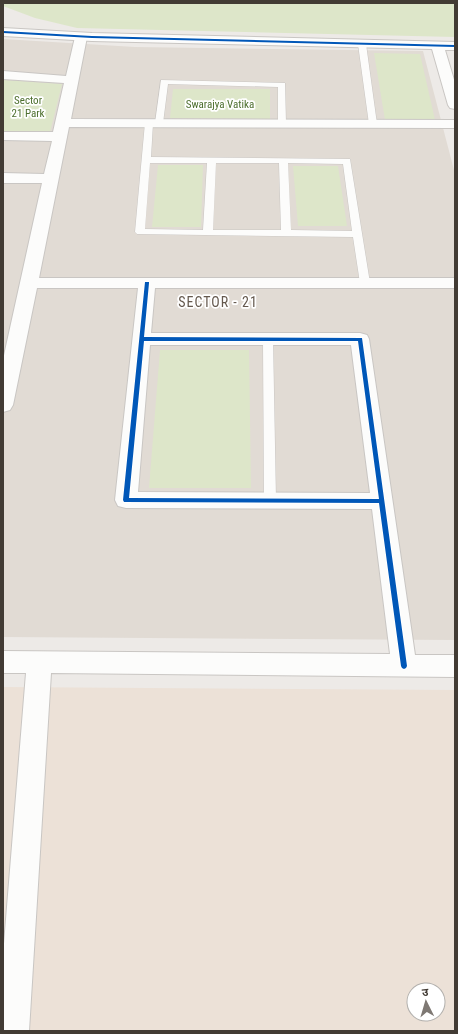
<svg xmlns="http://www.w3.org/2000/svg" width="458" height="1034" viewBox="0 0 458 1034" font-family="'Roboto Condensed','Noto Sans Devanagari',sans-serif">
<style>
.residential{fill:#e1dbd4}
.commercial{fill:#ece1d7;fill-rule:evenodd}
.green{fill:#dde6c9}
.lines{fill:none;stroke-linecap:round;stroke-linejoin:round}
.service-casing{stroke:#c9c6c3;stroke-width:1}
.minor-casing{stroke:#c9c6c3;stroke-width:2}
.tertiary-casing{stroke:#c9c6c3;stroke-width:2}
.service{fill:#fcfcfb;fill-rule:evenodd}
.minor{fill:#fcfcfb;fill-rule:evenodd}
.tertiary{fill:#fcfcfb;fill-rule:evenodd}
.cycleway-casing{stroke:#fff;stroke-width:2}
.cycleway{fill:#0057b8;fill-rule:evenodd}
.labels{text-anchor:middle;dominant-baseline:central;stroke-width:3.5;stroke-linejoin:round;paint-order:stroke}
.far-park-label{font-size:11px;fill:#4c6e2d;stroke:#fff}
.neighbourhood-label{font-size:14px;letter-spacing:1px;fill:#64584d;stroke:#fff}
</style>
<rect width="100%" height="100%" fill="#edeae7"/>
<path class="residential" d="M3,39L135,47L423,51L455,174V640L3,637Z"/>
<path class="commercial" d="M3,687L455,690V1031H3ZM414,990H438V1014H414Z"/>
<path class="green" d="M3,3H455V37L77,28L35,18L3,6Z
M374,53L420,54L435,120H385Z
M3,80L62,84L50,132L3,131Z
M173,89H270V119L170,118Z
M158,165H203L201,227H152Z
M293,166H338L347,226H298Z
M160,350H249L251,488H149Z"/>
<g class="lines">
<defs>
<path id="service" d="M359,42H365L366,44L377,124L373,127L369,124L358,44Z
M161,80L285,83L286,124L282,127L278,124V87L168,84L163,123L162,125H156L155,123Z
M149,120L153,123L151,157L350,159L370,283L369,285H361L360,283L353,237L137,234L135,232L145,123ZM150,163H207L203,230L145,229ZM216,163H279L281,230H213ZM288,163L343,164L352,231L291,230Z
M268,335L272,336L273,339L276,501L275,504L270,506L265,504L264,501L263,339L264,336Z"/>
<path id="minor" d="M81,33L85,34L87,37L71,119L455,120V128L69,127L39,278H455V288H155L151,333H360L367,335L369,339L415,655H455V677L51,673L29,1031H3V956L26,673H3V651L390,654L372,509L126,508L118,506L115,500L138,288H37L13,405L10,410L3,412V360L42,183H3V173L44,174L52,141L3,140V132H53L64,83L3,79V71L66,76L75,37L77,34ZM150,345H351L370,493L138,492Z"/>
<path id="tertiary" d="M3,28L92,33L455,42V50H445L455,83V109L450,108L448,105L432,49L92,41L3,36Z"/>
</defs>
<use href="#service" class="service-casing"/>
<use href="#minor" class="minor-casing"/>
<use href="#tertiary" class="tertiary-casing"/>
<use href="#service" class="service"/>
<use href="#minor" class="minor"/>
<use href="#tertiary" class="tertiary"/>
<defs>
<path id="cycleway" d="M3,31L92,36L455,45V47L92,38L3,33Z
M145,282H149V283L144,337L362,338L407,666L406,668L404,669L402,668L401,666L379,503L124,502L123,500ZM144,341H358L379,499L129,498Z"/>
</defs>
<use href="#cycleway" class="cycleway-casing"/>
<use href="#cycleway" class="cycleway"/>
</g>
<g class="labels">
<g class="far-park-label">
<text x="28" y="100">Sector<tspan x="28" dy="13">21 Park</tspan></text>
<text x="220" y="104">Swarajya Vatika</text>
</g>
<g class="neighbourhood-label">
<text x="218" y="302">SECTOR - 21</text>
</g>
</g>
<rect width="458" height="1034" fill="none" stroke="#423b34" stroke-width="8"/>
<g transform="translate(426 1002) rotate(355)"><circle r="19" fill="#ffffff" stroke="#b3b1ae"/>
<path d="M0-3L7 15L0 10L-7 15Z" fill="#7e7873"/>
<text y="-6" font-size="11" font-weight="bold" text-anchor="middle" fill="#423b34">उ</text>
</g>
</svg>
